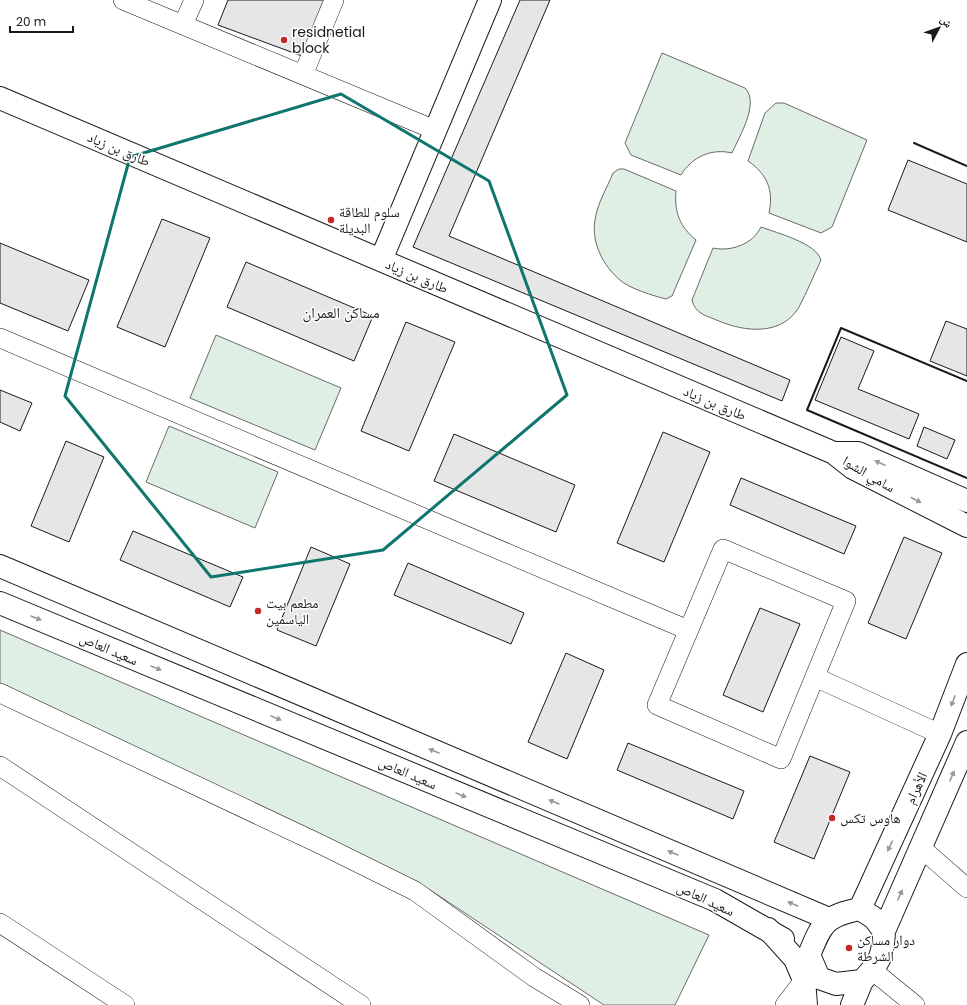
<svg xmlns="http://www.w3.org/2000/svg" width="967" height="1005" viewBox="0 0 967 1005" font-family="Poppins,'Noto Naskh Arabic',sans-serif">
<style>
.green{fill:#e0efe3;stroke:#6a6a6a}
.building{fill:#e6e6e6;stroke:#1a1a1a}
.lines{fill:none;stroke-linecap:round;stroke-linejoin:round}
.street-casing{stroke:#1a1a1a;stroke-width:20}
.secondary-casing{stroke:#1a1a1a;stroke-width:24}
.primary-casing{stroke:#1a1a1a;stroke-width:24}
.street{stroke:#fff;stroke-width:19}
.secondary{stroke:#fff;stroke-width:22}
.primary{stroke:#fff;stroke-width:22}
.wall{stroke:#1a1a1a;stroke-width:2}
.oneway{fill:#989898}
.marked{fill:none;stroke:#0f766e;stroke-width:3;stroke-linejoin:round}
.poi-dot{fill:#c62828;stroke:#fff;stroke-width:1.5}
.labels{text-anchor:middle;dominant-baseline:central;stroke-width:3;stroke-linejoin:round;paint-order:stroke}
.poi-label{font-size:14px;fill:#1a1a1a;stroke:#fff;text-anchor:start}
.street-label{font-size:14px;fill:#1a1a1a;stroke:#fff}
.neighbourhood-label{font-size:15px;fill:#1a1a1a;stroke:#fff}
</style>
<rect width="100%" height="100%" fill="#fff"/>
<path class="green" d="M662,53L745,88C760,103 739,137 732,153C711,148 692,157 681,175L631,155L625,143Z
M776,103H784L867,140L832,227L821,233L769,213C774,190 767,174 748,161L765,113Z
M619,169H624L676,191C674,212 680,227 696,240L672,296L666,299C654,296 628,288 620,280C603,266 591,242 595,220C597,204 607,188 613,173Z
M761,227C777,233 816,243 821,260C814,275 807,292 799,307C782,336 745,332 719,321C707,316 695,314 692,300L713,248C731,252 753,244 761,227Z
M216,335L341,388L315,450L190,398Z
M169,426L278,472L255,528L146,482Z
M0,630L709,935L675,1005H604L418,882L0,687Z"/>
<path class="building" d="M228,0H324L302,56L218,25Z
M520,0H550L449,236L790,380L782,401L413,247Z
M908,160L967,184V242L888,210Z
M162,219L210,238L165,347L117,327Z
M0,243L89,280L68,331L0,303Z
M246,262L373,316L354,361L227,307Z
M946,321L967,329V376L930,361Z
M406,322L455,342L409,451L361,431Z
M841,337L874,351L858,389L919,414L909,439L815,400Z
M0,390L32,403L20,431L0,422Z
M924,427L955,440L947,459L917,446Z
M663,432L710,452L664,562L617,543Z
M454,434L575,485L556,532L434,481Z
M66,441L104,457L69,542L31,526Z
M741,478L856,526L844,554L730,505Z
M133,531L243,577L230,607L120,560Z
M904,537L942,553L906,639L868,623Z
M311,547L350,564L316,646L277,630Z
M408,563L524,613L511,644L394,595Z
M760,608L800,624L763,712L723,695Z
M566,653L604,670L567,759L528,742Z
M628,743L744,791L733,819L617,770Z
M810,756L850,772L814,859L774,842Z"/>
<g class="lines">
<defs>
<path id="street" d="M123,0L435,130
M183,25L194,0
M303,75L334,0
M0,338L688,630
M723,549L846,601L781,759L657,705Z
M815,677L940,734
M0,693L322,845L415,891L534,977L580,1005
M0,766L361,1005
M921,848L967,888
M0,923L125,1005
M872,970L915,1005
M785,1005L804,980"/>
<path id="secondary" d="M0,98L834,453L853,468L967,526
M381,260L490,0
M834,453H858L967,501
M0,566L829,919
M0,603L715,900L783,939"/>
<path id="primary" d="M860,909L940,734L967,664
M768,929L795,959L804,980L806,1005
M884,931L874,918L860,909C825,916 822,923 809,955L819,978L836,984L862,981C880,962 883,957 884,931L967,742
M852,1005L862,981"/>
</defs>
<use href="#street" class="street-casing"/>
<use href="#secondary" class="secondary-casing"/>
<use href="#primary" class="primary-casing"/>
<use href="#street" class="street"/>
<use href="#secondary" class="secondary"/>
<use href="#primary" class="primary"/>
<path class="wall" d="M914,143L967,166
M967,381L841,328L807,410L967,478"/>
</g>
<defs><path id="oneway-solid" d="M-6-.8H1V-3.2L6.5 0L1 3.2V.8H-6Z"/></defs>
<g class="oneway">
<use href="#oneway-solid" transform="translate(880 463) rotate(-156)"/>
<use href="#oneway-solid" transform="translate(916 500) rotate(27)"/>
<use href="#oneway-solid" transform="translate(36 618) rotate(23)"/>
<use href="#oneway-solid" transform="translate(156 668) rotate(23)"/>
<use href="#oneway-solid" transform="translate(953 701) rotate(111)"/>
<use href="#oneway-solid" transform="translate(276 718) rotate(23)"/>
<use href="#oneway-solid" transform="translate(434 751) rotate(-157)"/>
<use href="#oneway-solid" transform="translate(952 776) rotate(-67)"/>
<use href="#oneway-solid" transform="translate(461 795) rotate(23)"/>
<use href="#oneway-solid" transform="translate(554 802) rotate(-157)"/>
<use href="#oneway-solid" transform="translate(890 846) rotate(115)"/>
<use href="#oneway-solid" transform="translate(673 853) rotate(-157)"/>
<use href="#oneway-solid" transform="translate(900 895) rotate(-66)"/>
<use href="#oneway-solid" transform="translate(793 904) rotate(-157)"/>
</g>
<path class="marked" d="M341,94L489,181L567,395L383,550L211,577L65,396L130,157Z"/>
<g class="poi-dot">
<circle cx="284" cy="40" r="4"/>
<circle cx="331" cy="220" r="4"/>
<circle cx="258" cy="611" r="4"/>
<circle cx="832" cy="818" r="4"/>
<circle cx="849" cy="948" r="4"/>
</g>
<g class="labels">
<g class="poi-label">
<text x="292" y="32">residnetial<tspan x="292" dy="16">block</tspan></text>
<text x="339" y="212">سلوم للطاقة<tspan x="339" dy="16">البديلة</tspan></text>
<text x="266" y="603">مطعم بيت<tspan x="266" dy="16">الياسمين</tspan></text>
<text x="840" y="818">هاوس تكس</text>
<text x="857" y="940">دوار مساكن<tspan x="857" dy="16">الشرطة</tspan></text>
</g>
<g class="street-label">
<text transform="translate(119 149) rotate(23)">طارق بن زياد</text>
<text transform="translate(417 276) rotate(23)">طارق بن زياد</text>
<text transform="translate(715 403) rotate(23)">طارق بن زياد</text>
<text transform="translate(869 474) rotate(30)">سامي الشوا</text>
<text transform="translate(109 649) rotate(23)">سعيد العاص</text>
<text transform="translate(408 773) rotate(23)">سعيد العاص</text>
<text transform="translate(916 788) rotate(-65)">الأهرام</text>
<text transform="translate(706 899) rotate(25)">سعيد العاص</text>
</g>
<g class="neighbourhood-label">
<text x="341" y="312">مساكن العمران</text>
</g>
</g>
<g transform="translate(939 28) rotate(49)" stroke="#ffffff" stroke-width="3" paint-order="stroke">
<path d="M0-3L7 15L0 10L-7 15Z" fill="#1a1a1a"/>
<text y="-6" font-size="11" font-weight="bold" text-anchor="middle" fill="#1a1a1a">ش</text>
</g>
<path d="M10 26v6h63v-6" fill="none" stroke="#1a1a1a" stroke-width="2"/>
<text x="16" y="26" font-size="12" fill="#1a1a1a" stroke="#ffffff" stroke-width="3" paint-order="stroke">20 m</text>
</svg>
